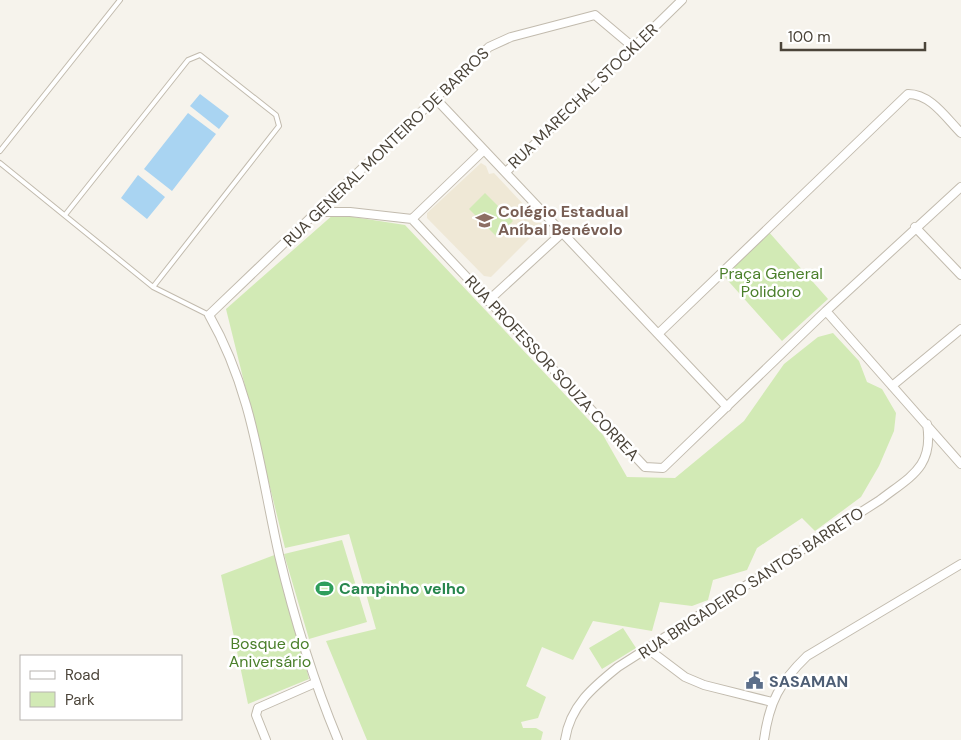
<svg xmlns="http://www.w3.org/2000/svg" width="961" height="740" viewBox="0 0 961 740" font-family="'DM Sans',sans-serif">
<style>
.education{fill:#efe8d6}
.green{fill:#d2eab5}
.water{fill:#a9d4f2}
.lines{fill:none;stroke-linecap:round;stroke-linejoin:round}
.service-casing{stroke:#c2bbae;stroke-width:6}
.minor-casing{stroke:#c2bbae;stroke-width:10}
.service{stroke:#fff;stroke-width:4}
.minor{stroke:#fff;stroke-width:8}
.labels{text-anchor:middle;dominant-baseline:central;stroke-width:5;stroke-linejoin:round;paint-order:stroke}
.street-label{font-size:16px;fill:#4b4439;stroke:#fff}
.education-label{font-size:16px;font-weight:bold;fill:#785e54;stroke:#fff;text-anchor:start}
.park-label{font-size:16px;fill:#4a7f2a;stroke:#fff}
.leisure-label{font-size:16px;font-weight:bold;fill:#27864d;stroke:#fff;text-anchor:start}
.service-label{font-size:16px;font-weight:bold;fill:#4e5e75;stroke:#fff;text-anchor:start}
</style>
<rect width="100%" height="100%" fill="#f6f3ec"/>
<path class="education" d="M481,163L486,166L489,174L494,173L541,223L542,226L491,277L484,276L427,218V213Z"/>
<path class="green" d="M485,193L513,221L497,237L469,209Z
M334,214L405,225L603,435L627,477L675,478L744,421L784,364L818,337L833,333L859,361L867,382L882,389L896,413L894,431L879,466L861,497L815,531L802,518L757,548L747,570L713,580L708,600L692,606L660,602L652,631L593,621L573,660L542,647L526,686L546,697L538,718L521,722L523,728H536L543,732L541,740H367L326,641L376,629L349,534L285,548L226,309Z
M768,231L828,299L782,341L722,274Z
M342,540L367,622L309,639L284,554Z
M277,554L309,679L248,704L221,575Z
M623,628L636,648L602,669L589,648Z"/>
<path class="water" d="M200,94L229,116L219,129L190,106Z
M188,113L216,134L172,191L144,169Z
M138,175L165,197L147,219L121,198Z"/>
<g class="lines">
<defs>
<path id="service" d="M0,151L120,0
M0,163L153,287L209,315
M65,215L188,60L200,55L276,115L279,126L153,287"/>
<path id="minor" d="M435,98L727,407
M506,172L682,0
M317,212H350L412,219L484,150
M412,219L645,467L663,468L826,311L961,187
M915,227L961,275
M488,301L562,233
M826,311L961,464
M658,334L908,94C931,94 946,118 961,133
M892,386L961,329
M648,649L685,677L704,685L772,702
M266,740L256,715L258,708L315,683
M338,740C313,680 294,618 279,555C260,471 253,392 209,315L489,47L511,37L595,15L633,47
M565,740C570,706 593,687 618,667L880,500C911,476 934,467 927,424
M764,740C769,702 780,682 807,656L961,564"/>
</defs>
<use href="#service" class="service-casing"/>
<use href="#minor" class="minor-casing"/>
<use href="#service" class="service"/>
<use href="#minor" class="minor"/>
</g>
<defs>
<symbol id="school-bare" viewBox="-9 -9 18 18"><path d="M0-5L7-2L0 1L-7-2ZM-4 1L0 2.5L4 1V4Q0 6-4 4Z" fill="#8d6e63" stroke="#fff" stroke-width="2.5" paint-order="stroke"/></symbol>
<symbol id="stadium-bare" viewBox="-9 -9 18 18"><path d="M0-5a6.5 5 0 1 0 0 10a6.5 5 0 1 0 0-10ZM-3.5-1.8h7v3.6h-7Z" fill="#2e9e5b" stroke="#fff" stroke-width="2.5" paint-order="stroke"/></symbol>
<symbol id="civic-bare" viewBox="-9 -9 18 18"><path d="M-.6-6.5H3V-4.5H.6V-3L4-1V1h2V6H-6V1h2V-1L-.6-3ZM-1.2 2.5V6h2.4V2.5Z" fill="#5c6f8a" stroke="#fff" stroke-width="2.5" paint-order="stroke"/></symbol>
</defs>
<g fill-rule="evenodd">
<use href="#school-bare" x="472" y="208" width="25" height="25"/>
<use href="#stadium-bare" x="312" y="576" width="25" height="25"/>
<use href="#civic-bare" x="742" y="668" width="25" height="25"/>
</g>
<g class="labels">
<g class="street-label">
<text transform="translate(583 96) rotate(-44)">RUA MARECHAL STOCKLER</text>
<text transform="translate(386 147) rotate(-44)">RUA GENERAL MONTEIRO DE BARROS</text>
<text transform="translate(552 368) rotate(47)">RUA PROFESSOR SOUZA CORREA</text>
<text transform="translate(751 583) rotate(-33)">RUA BRIGADEIRO SANTOS BARRETO</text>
</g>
<g class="education-label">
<text x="498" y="211">Colégio Estadual<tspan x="498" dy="18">Aníbal Benévolo</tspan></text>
</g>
<g class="park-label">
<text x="771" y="273">Praça General<tspan x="771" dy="18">Polidoro</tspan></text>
<text x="270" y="643">Bosque do<tspan x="270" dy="18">Aniversário</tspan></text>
</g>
<g class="leisure-label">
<text x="339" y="588">Campinho velho</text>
</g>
<g class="service-label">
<text x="769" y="681">SASAMAN</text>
</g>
</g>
<rect x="20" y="655" width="162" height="65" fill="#ffffff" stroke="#b7b4b0"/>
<rect x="30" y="671" width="25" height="8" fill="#ffffff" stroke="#b7b4b0"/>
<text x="65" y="680" font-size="15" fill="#4b4439">Road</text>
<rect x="30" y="692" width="25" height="15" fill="#d2eab5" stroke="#b7b4b0"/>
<text x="65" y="705" font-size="15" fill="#4b4439">Park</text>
<path d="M781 42v8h144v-8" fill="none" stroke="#4b4439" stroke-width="2.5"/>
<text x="788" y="42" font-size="15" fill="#4b4439" stroke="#ffffff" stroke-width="4" paint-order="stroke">100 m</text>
</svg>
